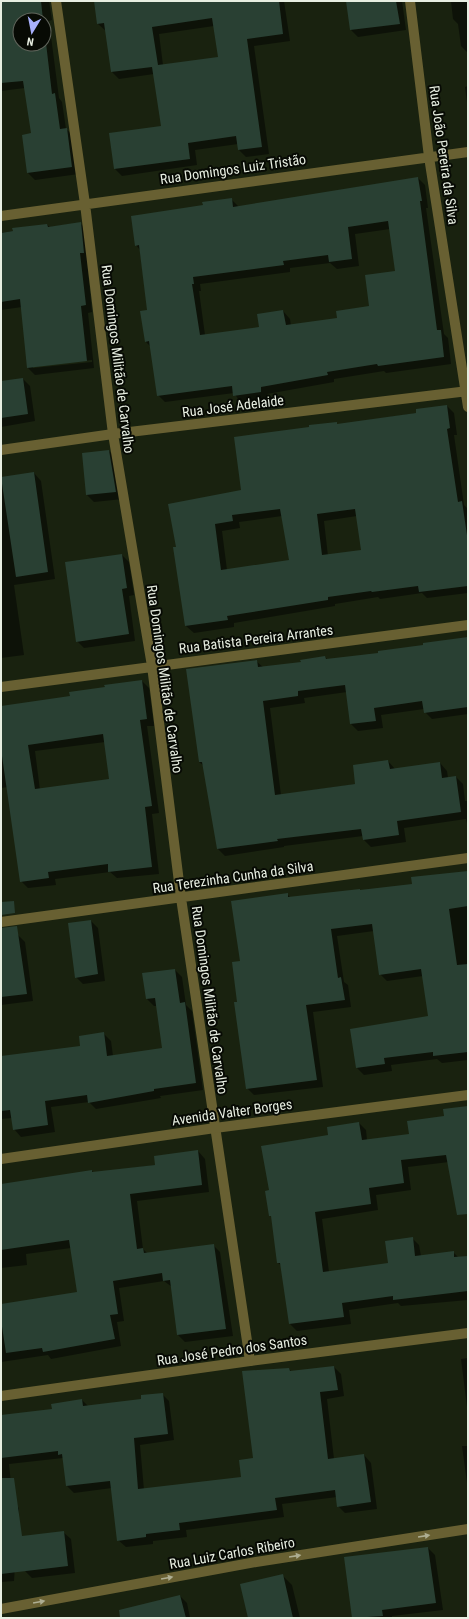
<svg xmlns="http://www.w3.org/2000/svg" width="469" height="1619" viewBox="0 0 469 1619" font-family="'Roboto Condensed',sans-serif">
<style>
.shadow{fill:#0007;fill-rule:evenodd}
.building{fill:#294033;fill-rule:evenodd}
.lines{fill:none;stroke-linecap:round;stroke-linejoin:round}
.minor{stroke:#686032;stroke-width:10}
.tertiary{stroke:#686032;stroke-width:10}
.oneway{fill:#aeae92}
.labels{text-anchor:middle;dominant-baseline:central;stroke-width:4;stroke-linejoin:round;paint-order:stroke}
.street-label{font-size:14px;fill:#e7eee1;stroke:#070a04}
</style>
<rect width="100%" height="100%" fill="#19220f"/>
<path class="shadow" d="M1,1H49L52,20L49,21L59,98L62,102L66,129L74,136L79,174L35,180L28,173L32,134L25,88L1,91ZM20,20H44V44H20Z
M95,1H284L290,41L254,46L269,154L246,157L239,150L238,144L195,150L197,165L122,176L115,169L162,127L154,74L119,79L112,72L106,31L98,24ZM214,26L219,58L163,65L159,34Z
M347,1H402L406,30L358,37L351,30Z
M451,1H468V53L461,46L458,24L453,19Z
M468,86V110L465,87Z
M418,178L425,185L428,208H426L444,334L448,338L451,364L386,373L384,371L334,379V382L267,394L268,399L241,403L234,393L165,402L158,395L151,347L146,342L148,311L140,250L136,245L204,206L231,199L239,207ZM390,229L396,272L370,307L338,319L291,326L290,319L283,311L260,328L205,335L199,291H201L200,284L290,272V268L330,263L337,269L359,266L355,234Z
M80,223L88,231L91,260H87L92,312L88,313L94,368L35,375L28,368L22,307L1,310V233L47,225L50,227ZM92,360V362L33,368V366Z
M23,379L30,386L35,421L1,427V382Z
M447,406L454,413L457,435H454L464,505L468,509V593L427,598L422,593L380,599L378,597L335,604V606L234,623V627L194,633L186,626L178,547L311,428L336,423L338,425L417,413ZM282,516L290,561L227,570L222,531L240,528L239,522ZM357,516L362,551L328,556L324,521Z
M109,451L116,458L123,499L94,502L87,495Z
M34,473L41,481L55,579L14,585L24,655L1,658V478Z
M122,555L129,562L134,595L129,596L135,641L84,648L77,641Z
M468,638V714L432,719L425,712L424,709L381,715L383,728L358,731L351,724L347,692L304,698L305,703L270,708L281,795L356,784L388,761L395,769L440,763L447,771L448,778L456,777L463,784L465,801H468V828L466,819L404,828L406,842L371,847L364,840L363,836L284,846V847L225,856L218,849L204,766L199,762L256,661L264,668L302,663L325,657L328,660L379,654Z
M142,681L149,688L154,726H147L159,813L152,814L159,874L117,878L110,872L55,879L56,885L28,888L21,881L8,787L1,788V707L71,697ZM105,742L110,780L40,790L35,751Z
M468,872V1060L442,1063L437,1059L391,1065L392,1071L364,1075L357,1068L429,1017L423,976L387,981L380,974L374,931L337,936L344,982L348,985L351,1007L313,1012L323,1087L254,1095L247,1088L238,1002L241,962L287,894L291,898L360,890L361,891L413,885Z
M91,921L98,928L105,981L83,984L76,977Z
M18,935L25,942L33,1001L1,1005V937Z
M175,970L182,977L186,1005L192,1011L203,1090L160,1096L161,1098L96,1109L89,1102L51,1107L55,1132L21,1137L14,1129L12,1118L1,1119V1069L81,1047L103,1033L111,1041L113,1056L163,1049L157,1006H154L147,999Z
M468,1107V1208L449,1162L408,1167L411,1190L376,1195L378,1210L322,1219L329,1272L389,1264L412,1238L419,1245L421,1256L453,1252L459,1258L468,1257V1300L401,1306L398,1303L349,1310L351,1324L297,1331L290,1324L282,1266L278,1263L272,1218L270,1215V1191L329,1136L359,1123L366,1130L367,1140L410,1135Z
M198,1151L205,1159L209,1192L137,1201L143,1249L148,1254L213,1245L220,1252L233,1336L185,1342L178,1335L172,1287L164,1281L119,1288L124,1321L117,1322L121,1346L51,1359L48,1355L1,1362V1305L78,1293L71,1248L26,1254L27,1265L1,1268V1185L92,1171L94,1173L156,1165Z
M468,1358V1415L461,1359Z
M334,1367L341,1374L344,1396L327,1399L334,1459L364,1455L371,1463L377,1509L345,1513L338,1506L337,1497L282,1504L284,1517L186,1530L187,1537L153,1541V1544L126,1547L118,1540L112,1488L74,1493L67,1486L63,1458L9,1464L13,1503L19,1508L14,1581L1,1582V1416L53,1410L82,1400L88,1406L142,1400L162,1394L169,1401L174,1440L140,1445L144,1490L242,1478L254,1459L289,1369L292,1372Z
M462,1446H468V1490Z
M63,1532L71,1539L75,1573L32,1578L25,1571Z
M428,1548L435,1555L443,1610L392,1616V1618H353L345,1558Z
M282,1575L292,1585L300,1618H249Z
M180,1596L187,1603L190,1618H146Z"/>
<path class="building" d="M1,1H41L43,20H20V44H44V26L52,94L55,93L60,129L67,128L72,167L27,173L22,135L31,133L23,81L1,83Z
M94,1H279L283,34L247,39L262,147L238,150L236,136L188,143L190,159L114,169L109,133L161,126L152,67L111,72L104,23L97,24ZM212,18L218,57L158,65L152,27Z
M346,1H396L400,24L350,30Z
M418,177L422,201H420L437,330H441L444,357L378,366L377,364L327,372L328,375L261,387V392L233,396L232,386L157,396L149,341L145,342L140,311L147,310L139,245L135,246L131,216L203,205L202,202L232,198L233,207ZM388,221L395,271L365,275L369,306L336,311L337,318L286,325L283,310L257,314L259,327L200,335L192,284H194L193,277L284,265L283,261L328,255L329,262L352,259L348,227Z
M81,222L84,253H80L86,305L81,306L87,361L27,368L20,299L1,302V233L13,231L12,228L47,224L48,227Z
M23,378L28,414L1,418V381Z
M447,405L450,428L447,429L458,502L462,501L468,542V586L419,592L418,586L372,592L371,591L328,597V600L227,616L228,620L185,626L173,547H176L168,504L241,490L234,437L309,427V425L337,422V424L416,413V409ZM280,509L289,560L221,570L215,524L233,521L232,515ZM355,509L361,550L322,555L317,514Z
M109,450L116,492L86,495L82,453Z
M34,472L48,572L16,577L1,477Z
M122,554L127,588L122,589L129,634L76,642L65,562Z
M468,637V707L424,713L422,701L374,708L376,721L350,724L345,685L298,691V696L263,701L275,795L355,784L353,765L388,760L390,769L440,762L442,778L456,776L461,812L397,821L399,835L363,840L361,829L277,839L278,841L217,849L202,762H199L186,669L257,660L258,667L301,662L300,660L325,656L326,659L378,653V651L423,645V643Z
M142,680L147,719L140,720L152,806L145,807L152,867L108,872V864L48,872L49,878L20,882L1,749V706L70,696L69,692L105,687L104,685ZM103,734L109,779L35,789L28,745Z
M468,871V906L449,909L457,965L468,964V1052L433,1056V1052L384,1058L385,1064L356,1068L350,1029L428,1016L421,969L379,975L372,924L331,929L338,978L341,977L345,1000L306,1005L317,1080L246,1089L234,1002H237L232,962L240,961L231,901L288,893V897L360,889V890L412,884L411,877Z
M14,901L15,913L1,915V902Z
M91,920L98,974L75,978L68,923Z
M17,926L27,994L1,997V928Z
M175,969L180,1003L185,1002L196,1083L154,1089V1091L88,1103L87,1095L45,1101L48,1125L13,1130L10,1110L1,1111V1056L80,1046L79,1036L104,1032L107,1056L162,1048L155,998L146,999L142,973Z
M468,1106V1214L457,1215L446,1155L401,1160L404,1183L369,1188L371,1204L315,1212L323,1272L388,1263L385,1241L413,1237L415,1256L454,1251V1257L468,1256V1291L393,1300V1296L342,1303L344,1317L289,1324L280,1263H277L271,1216H269L265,1191L269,1190L261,1146L328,1135L327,1127L359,1122L362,1140L409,1134L407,1121L444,1116L443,1109Z
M198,1150L202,1185L130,1194L137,1249L143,1248L144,1253L214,1244L226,1329L177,1335L170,1280L163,1281L162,1273L113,1281L118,1314L110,1315L115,1339L43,1352L42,1348L6,1353L1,1320V1304L77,1292L69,1240L1,1250V1184L92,1170V1172L155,1165L154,1156Z
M334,1366L338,1390L320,1392L328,1459L364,1454L371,1502L337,1507L335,1490L275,1498L277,1510L179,1523L180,1530L146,1534V1537L117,1541L110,1481L66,1486L62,1454L58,1455V1451L1,1458V1415L52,1409L51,1404L82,1399L83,1406L141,1399V1395L163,1393L168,1434L134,1438L138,1489L241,1477L239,1460L253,1458L242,1371L289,1368L290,1371Z
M1,1478H14L22,1536L64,1531L68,1566L1,1574Z
M428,1547L436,1603L382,1610L383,1616L352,1618L344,1557Z
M283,1574L293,1618H248L240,1584Z
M180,1595L186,1618H120L119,1610Z"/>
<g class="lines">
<path class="minor" d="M56,1L85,204L113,434L152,666L181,898L250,1361
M410,1L429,157L468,407
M1,216L468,152
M1,450L113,434L468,391
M1,687L468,625
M1,922L468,858
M1,1609L256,1562L468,1529"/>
<path class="tertiary" d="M1,1159L215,1128L468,1095
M1,1396L250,1361L468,1333"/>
</g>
<defs><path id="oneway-solid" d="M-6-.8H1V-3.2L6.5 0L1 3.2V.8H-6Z"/></defs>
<g class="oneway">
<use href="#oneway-solid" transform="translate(424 1536) rotate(-9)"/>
<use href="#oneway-solid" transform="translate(295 1556) rotate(-9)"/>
<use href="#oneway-solid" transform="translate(167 1578) rotate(-10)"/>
<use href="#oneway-solid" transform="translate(39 1602) rotate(-10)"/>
</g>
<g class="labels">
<g class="street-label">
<text transform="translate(444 155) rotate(82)">Rua João Pereira da Silva</text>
<text transform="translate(233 169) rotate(-8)">Rua Domingos Luiz Tristão</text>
<text transform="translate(118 359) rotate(83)">Rua Domingos Militão de Carvalho</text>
<text transform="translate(233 406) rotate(-7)">Rua José Adelaide</text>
<text transform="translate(256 639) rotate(-7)">Rua Batista Pereira Arrantes</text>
<text transform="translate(165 679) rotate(82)">Rua Domingos Militão de Carvalho</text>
<text transform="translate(233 877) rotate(-8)">Rua Terezinha Cunha da Silva</text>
<text transform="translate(210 1000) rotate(82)">Rua Domingos Militão de Carvalho</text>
<text transform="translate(232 1112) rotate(-8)">Avenida Valter Borges</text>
<text transform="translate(232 1350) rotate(-8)">Rua José Pedro dos Santos</text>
<text transform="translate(232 1553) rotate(-10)">Rua Luiz Carlos Ribeiro</text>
</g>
</g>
<rect width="469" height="1619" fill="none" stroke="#e7eee1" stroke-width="4"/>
<g transform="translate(32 32) rotate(190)"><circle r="19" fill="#070a04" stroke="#61655c"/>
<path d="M0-3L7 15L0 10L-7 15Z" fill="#a8b0fc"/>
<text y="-6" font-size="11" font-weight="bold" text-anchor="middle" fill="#e7eee1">N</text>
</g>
</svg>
